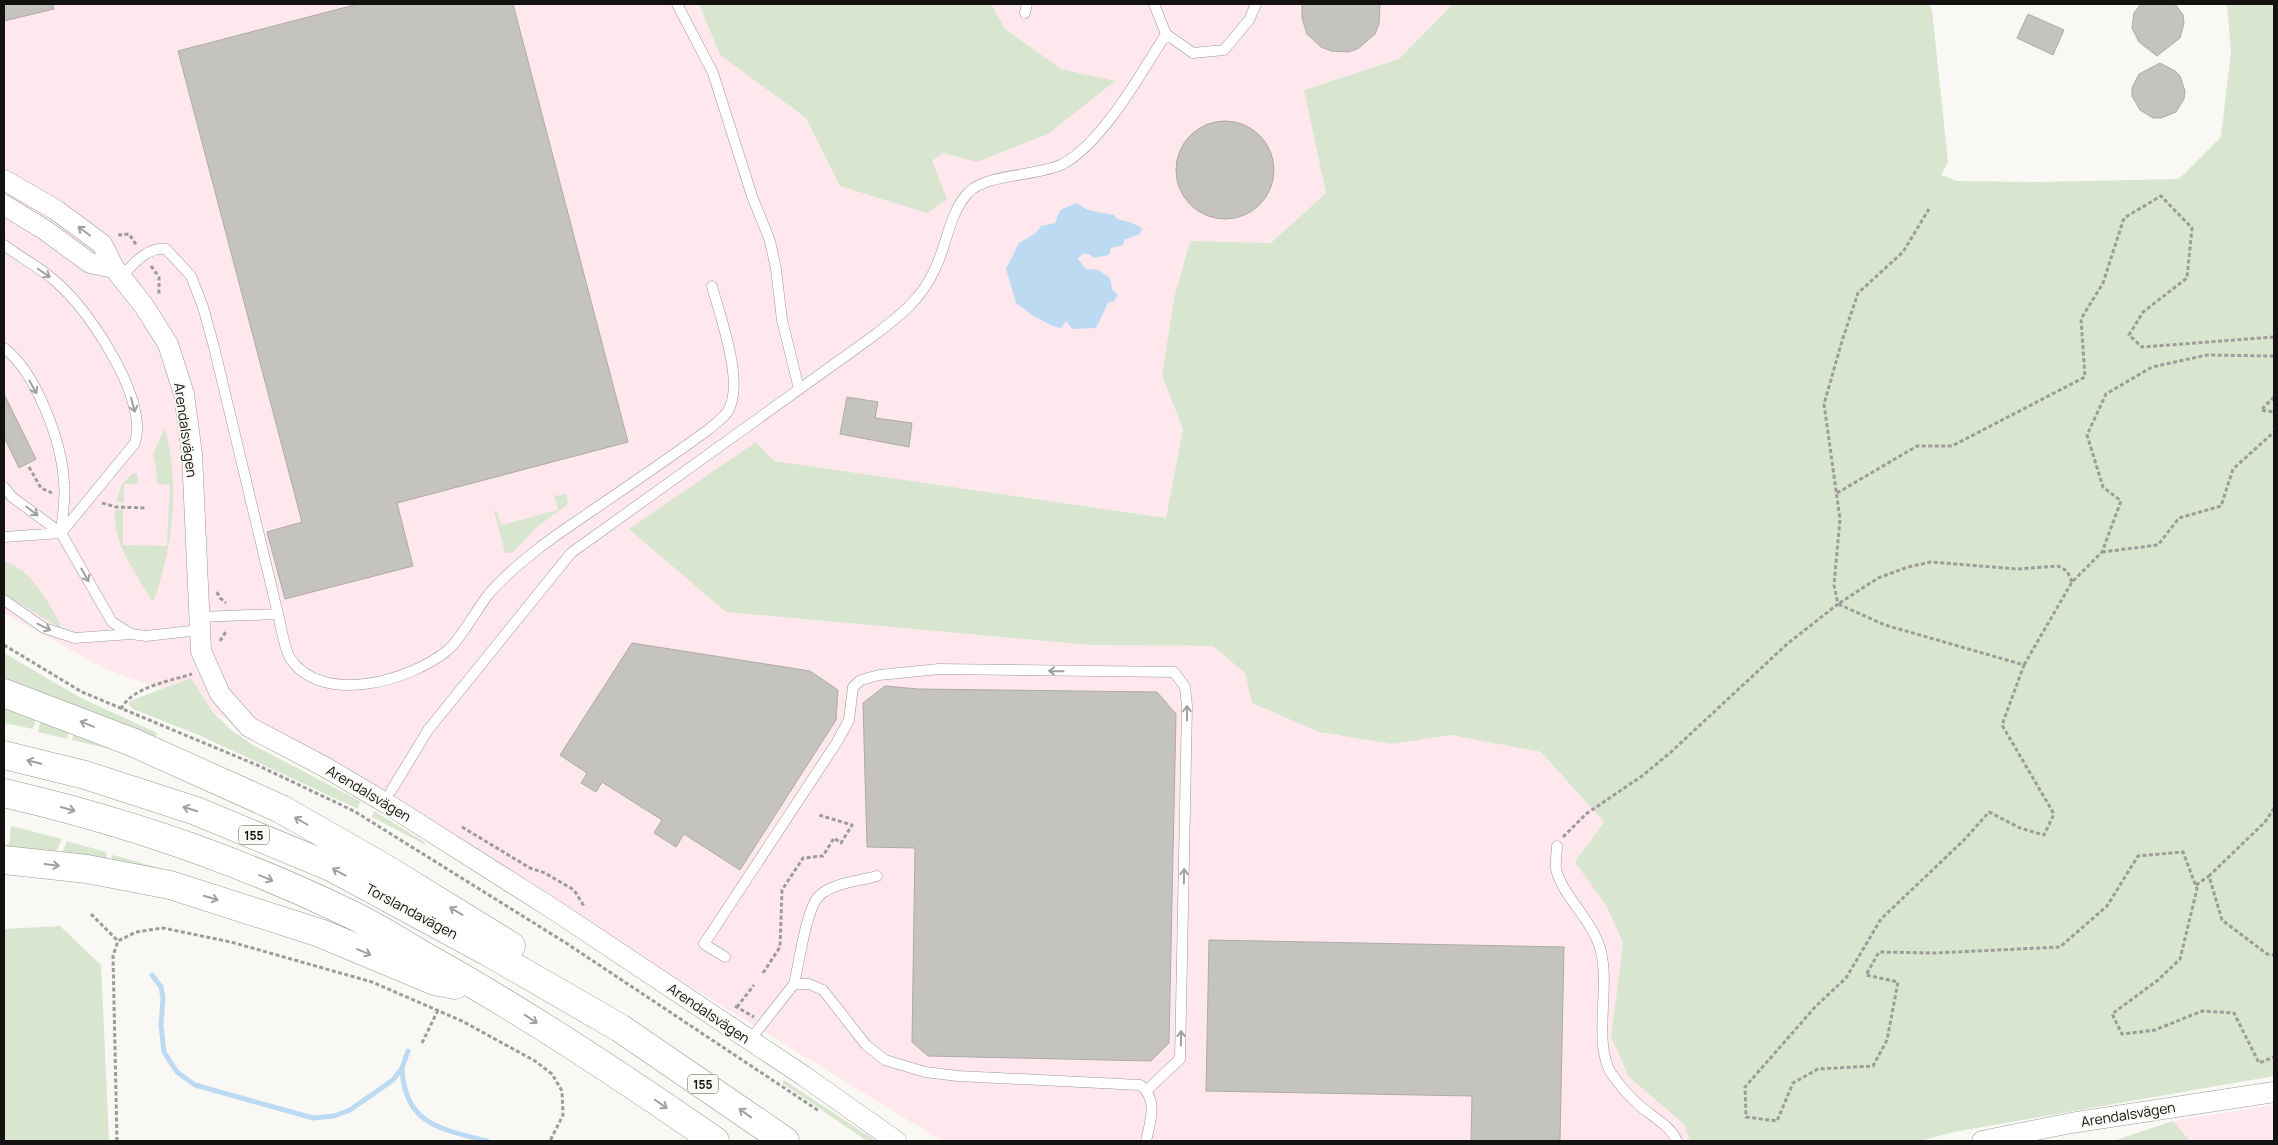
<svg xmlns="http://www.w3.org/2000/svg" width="2278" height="1145" viewBox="0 0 2278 1145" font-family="Manrope,sans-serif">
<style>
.industrial{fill:#fee8ee}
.green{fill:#d8e5cf}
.water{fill:#bcdbf3}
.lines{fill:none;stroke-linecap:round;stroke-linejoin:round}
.stream{stroke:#bcdbf3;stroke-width:5}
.building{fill:#c5c3c0;stroke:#acaaa7}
.lane-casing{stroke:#9b9997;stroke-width:11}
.street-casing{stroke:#9b9997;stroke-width:21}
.primary-casing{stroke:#9b9997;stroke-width:29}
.path{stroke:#9d9c9a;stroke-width:3;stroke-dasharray:4 2.5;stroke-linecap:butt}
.lane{stroke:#fff;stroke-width:10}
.street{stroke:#fff;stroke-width:20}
.primary{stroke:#fff;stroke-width:28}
.oneway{stroke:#a1a0a0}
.labels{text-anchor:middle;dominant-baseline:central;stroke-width:4;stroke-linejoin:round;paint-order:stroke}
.shield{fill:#faf8f5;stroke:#585755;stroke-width:1}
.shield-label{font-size:12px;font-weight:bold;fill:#131211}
.street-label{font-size:14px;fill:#131211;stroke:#faf8f5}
</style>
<rect width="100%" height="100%" fill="#faf8f5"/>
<path class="industrial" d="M4,4H699L720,55L806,118L840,186L932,161L943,153L977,162L1115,81L1061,69L1005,29L991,4H1453L1399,59L1305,90L1326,193L1271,243L1190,241L1162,376L1183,429L1166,518L774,461L756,442L726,612L1090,645L1213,646L1245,673L1252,703L1392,744L1451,735L1541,752L1604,822L1575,862L1607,907L1623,943L1611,1037L1629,1077L1685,1124L1690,1141H942L670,974L189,698L105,669L4,613Z
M2274,1105V1141H2190L2173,1121Z"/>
<path class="green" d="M699,4H991L1005,29L1061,69L1115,81L1048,134L977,162L943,153L932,161L947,199L927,213L840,186L806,118L720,55Z
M1453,4H1929L1932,10L1948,162L1941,175L1957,181L2040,182L2179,179L2221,137L2231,52L2227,4H2274V1076L1954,1132L1920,1141H1690L1684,1124L1629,1077L1611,1037L1623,943L1607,907L1575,862L1604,822L1541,752L1451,735L1392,744L1319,732L1252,703L1245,673L1213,646L1090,645L726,612L629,529L756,442L774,461L1166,518L1183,429L1162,376L1174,299L1190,241L1271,243L1326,193L1304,90L1399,59Z
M165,428C178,477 175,532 160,581C158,587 157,597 152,601C136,573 112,543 115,510H123V545L167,546L170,485L157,484L156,467L153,454Z
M133,473L137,474L138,484H124V503L116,502L122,484Z
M566,494L568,504L537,527L512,553H505L494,511H497L501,525L558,510L554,496Z
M4,561C32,570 46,599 60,623V628L4,594Z
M4,653L79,697L157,733L155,738L4,682Z
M191,678L212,711L231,730L253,745L360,801L358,809L201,736L133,709L128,703L135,699Z
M4,704L37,715L33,729L4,723Z
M41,717L70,727L67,739L38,732Z
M75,729L118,751L72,740Z
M374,811L423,841L426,845L372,817Z
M11,826L62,839L56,852L62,853L67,841L106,852L107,860H110L113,855L174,872L4,849V846L9,844Z
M60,926L101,965L109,1141H4V929Z
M784,1080L876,1141H867L782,1083Z
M2173,1121L2190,1141H2109L2116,1140Z"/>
<path class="water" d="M1076,203L1088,210L1114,215L1117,219L1132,223L1142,228L1140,234L1124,240L1123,245L1111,248L1109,255L1094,258L1089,254H1082L1078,259L1086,269L1098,270L1110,278L1112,289L1118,295L1114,301L1108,303L1096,328L1072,329L1066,321L1061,328L1052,326L1032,315L1016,303L1006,269L1019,243L1036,233L1041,226L1055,223L1060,210Z"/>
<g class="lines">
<path class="stream" d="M152,975L161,987L163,998L161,1025L164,1052L177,1072L195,1085L313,1118L334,1116L350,1110L393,1080L402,1068L408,1051
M402,1069C405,1125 441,1129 487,1141"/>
</g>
<path class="building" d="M4,4H53L54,9L4,21Z
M358,4H513L628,442L397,503L413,566L285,599L267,532L302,522L178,51Z
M1302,4H1380L1379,24L1375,34L1359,48L1349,52L1331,51L1321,47L1307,34L1302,18Z
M2141,4H2175L2183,15L2184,23L2180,38L2157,56L2139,42L2132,28L2134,13Z
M2028,14L2064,30L2053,55L2017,38Z
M2160,63L2175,71L2180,76L2185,91L2184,99L2176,112L2161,118H2153L2140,110L2132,96V88L2139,74Z
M1176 170a49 49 0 1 1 98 0a49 49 0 1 1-98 0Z
M4,394L36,459L19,468L4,437Z
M847,397L878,402L875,418L912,423L909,447L840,434Z
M632,643L810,671L838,690L836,720L740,870L684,834L676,847L654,833L662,820L602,782L596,792L581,783L587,773L560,755Z
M885,686L918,689L1157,692L1176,714L1169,1043L1151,1061L928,1056L912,1042L915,848L867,847L863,703Z
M1209,940L1564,947L1560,1141H1471L1472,1096L1206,1091Z"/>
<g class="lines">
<defs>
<path id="lane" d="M677,4L713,73L752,196L770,241L776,269L782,320L799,389
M1154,4L1166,34L1193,53L1224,50L1249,20L1256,4
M1025,13L1027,4
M4,245C20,257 39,267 54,280C88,309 134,380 137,424C138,430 136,437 135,443L61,533L4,537
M121,277C134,264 146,247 166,249L191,276L203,307L214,347L278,614
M4,348C37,373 62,443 64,483C66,499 62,517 61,533
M4,487L12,497L61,533L112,622L131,634L146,636L200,630
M4,600L44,628L75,638L131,634
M199,617L278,614C281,625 284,649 290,658C322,707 412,680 448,650C460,640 477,609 488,595C502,578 520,563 538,549C554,536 573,524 590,512C630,485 669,458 708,430C714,424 724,418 728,411C745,383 720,317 712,286
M391,791L428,730L571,553L872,337C898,317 920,301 934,271C947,246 949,212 969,192C986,174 1039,176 1063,164C1103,142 1142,72 1166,34
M1557,846C1557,853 1555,861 1556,869C1562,896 1594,921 1601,952C1610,988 1593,1043 1611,1073C1619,1085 1628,1095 1639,1105C1651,1116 1670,1125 1677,1141
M725,957L704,944L837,742L849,720L853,687L861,680L879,675L939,669L1174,672L1185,687L1187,706L1180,1059L1147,1090
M794,984C799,964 806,909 819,896C832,883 860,881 877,876
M750,1040L794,984H809L823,990L866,1045L885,1060L925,1072L958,1076L1140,1085C1159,1099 1150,1122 1146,1141"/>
<path id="street" d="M4,180L56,210L102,244L114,268L144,306L168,344L184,394L192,454L201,651L220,694L249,727L325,767L389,805L553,909L804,1076L896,1141
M4,205L45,230L90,263L114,268
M1982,1141L2071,1123L2274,1092"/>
<path id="primary" d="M4,693L132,742L281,809L386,869L511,946
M4,755L85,775L196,811L331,867L490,953L620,1028L785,1141
M4,793C121,820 239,860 348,913C374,925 399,941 424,956C525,1012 620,1075 715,1141
M4,860L87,869L170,885L320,933L435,981L455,985"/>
</defs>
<use href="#lane" class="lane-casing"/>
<use href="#street" class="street-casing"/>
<use href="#primary" class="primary-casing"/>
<path class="path" d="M118,235L129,234L137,246
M151,266L159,277V294
M2274,397L2261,410L2274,412
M29,467L41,488L52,493
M1837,493L1917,446H1952L2085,377L2081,319L2103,283L2124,218L2161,196L2192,228L2187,278L2143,312L2129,335L2142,347L2274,337
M102,503L116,507L146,508
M2102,552L2158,545L2179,518L2221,506L2233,469L2274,432
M2072,582L2067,571L2058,566L2017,569L1931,562L1908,567L1878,578L1838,604L1885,625L2024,665L2002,725L2054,814L2044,835L2020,828L1989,812L1965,839L1881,919L1846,978L1816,1006L1745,1087L1746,1117L1777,1121L1793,1083L1818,1069L1873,1066L1887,1040L1898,982L1866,975L1879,952L1935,953L2060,947L2107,906L2138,856L2183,852L2197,889L2180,959L2158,980L2112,1014L2122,1034L2155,1030L2202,1011L2234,1013L2259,1063L2274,1057
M217,592L220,598L226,603
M220,641L227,630
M4,645L82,692L257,765L354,811L566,943L819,1111
M2024,665L2072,582L2102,552L2121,501L2103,487L2087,435L2106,394L2152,367L2207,355L2274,356
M121,709C132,687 170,681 192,674
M2274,808L2265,822L2209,876L2222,920L2267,954L2274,955
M462,827L530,868L545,873L574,890L584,906
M1563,837L1586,814L1642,776L1671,752L1787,644L1838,604L1834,585L1840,519L1824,404L1842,341L1858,293L1903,252L1929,209
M2196,885L2209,876
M91,914L118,941
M763,973L780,947L782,890L803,858L823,856L834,838L841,843L852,825L819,815
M735,1006L754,1017
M737,1007L754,985
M422,1043L438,1010
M117,1141L113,956L118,941L136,932L163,928L231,942L372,982L462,1021L535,1061L552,1074L562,1091L563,1115L550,1141"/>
<use href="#lane" class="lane"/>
<use href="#street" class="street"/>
<use href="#primary" class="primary"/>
</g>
<defs><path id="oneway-shaft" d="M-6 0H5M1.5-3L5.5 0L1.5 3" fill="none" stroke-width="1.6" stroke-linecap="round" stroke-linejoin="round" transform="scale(1.25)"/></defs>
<g class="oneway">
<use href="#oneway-shaft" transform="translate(84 231) rotate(-143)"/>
<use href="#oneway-shaft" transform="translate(44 273) rotate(35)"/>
<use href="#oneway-shaft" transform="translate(33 387) rotate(61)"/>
<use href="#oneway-shaft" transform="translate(133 405) rotate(75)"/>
<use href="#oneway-shaft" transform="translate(32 511) rotate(37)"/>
<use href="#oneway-shaft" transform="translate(85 575) rotate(61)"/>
<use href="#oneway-shaft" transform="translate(44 627) rotate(26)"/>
<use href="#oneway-shaft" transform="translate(1056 671) rotate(-179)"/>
<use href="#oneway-shaft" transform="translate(1187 713) rotate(-90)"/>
<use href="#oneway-shaft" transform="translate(87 724) rotate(-158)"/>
<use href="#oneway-shaft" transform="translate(34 762) rotate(-166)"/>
<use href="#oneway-shaft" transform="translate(68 809) rotate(16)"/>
<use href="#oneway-shaft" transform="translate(190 809) rotate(-162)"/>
<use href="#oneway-shaft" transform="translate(301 821) rotate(-150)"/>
<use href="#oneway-shaft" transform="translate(52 865) rotate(7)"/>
<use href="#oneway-shaft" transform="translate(339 872) rotate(-152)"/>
<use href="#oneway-shaft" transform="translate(1184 876) rotate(-89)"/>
<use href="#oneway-shaft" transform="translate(266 878) rotate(23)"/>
<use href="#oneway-shaft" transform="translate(211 898) rotate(17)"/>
<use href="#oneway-shaft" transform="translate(456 911) rotate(-149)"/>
<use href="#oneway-shaft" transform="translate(364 952) rotate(23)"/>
<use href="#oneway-shaft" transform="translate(531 1019) rotate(33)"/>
<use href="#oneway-shaft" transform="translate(1181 1038) rotate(-89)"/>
<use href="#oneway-shaft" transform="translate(661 1104) rotate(35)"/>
<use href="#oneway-shaft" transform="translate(745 1113) rotate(-144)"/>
</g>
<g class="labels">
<g class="shield">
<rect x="239" y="825.5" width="30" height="19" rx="4"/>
<rect x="688" y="1074.5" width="30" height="19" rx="4"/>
</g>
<g class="shield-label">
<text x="254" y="835">155</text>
<text x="703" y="1084">155</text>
</g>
<g class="street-label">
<text transform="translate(186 430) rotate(82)">Arendalsvägen</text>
<text transform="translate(369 793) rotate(31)">Arendalsvägen</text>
<text transform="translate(412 911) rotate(28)">Torslandavägen</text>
<text transform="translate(709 1013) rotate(34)">Arendalsvägen</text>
<text transform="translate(2128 1114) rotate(-9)">Arendalsvägen</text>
</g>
</g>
<rect width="2278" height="1145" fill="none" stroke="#131211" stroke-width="10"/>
</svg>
